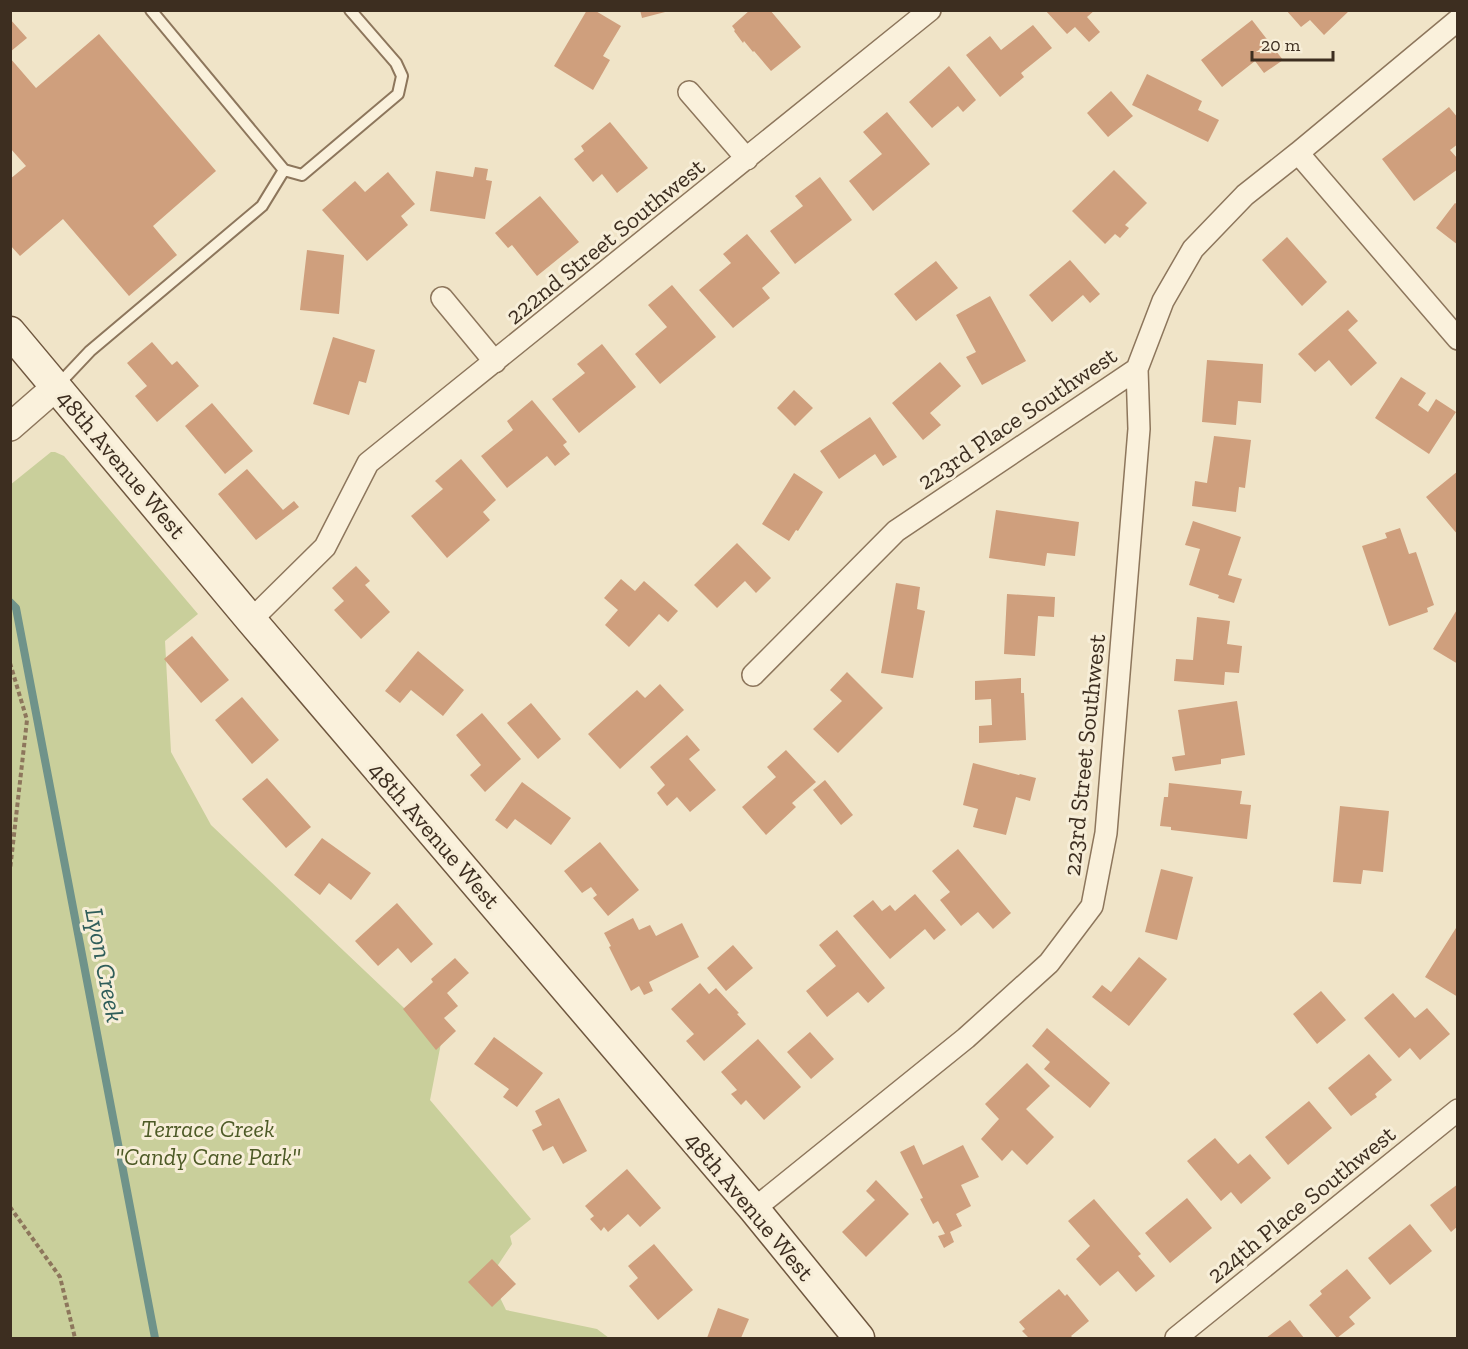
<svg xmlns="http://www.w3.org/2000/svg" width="1468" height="1349" viewBox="0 0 1468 1349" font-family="'Zilla Slab',serif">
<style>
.green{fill:#c9cf9b}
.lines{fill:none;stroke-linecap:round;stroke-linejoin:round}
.stream{stroke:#6f938a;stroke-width:8}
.building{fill:#cf9f7d}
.service-casing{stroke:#8d765c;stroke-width:14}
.minor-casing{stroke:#8d765c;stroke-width:24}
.tertiary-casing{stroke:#8d765c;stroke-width:30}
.secondary-casing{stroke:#6f573f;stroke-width:33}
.path{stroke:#8d765c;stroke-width:4;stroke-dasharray:4.5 3;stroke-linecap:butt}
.service{stroke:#faf1dc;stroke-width:10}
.minor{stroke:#faf1dc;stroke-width:21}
.tertiary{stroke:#faf1dc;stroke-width:27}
.secondary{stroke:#faf1dc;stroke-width:30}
.labels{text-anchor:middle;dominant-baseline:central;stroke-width:6;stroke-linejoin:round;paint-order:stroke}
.street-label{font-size:24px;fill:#3d2e20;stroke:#f7eed8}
.park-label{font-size:24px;font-style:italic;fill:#4d5a26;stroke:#f7eed8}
.water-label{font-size:26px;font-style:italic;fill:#2f5d5a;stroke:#f7eed8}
</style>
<rect width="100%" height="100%" fill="#f0e4c8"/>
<path class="green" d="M51,452H55L64,456L198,614L165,641L171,752L211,825L441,1043L430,1100L531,1219L510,1236L512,1244L490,1277L506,1310L597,1329L609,1338H11L10,485Z"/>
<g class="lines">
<path class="stream" d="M10,602L16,608L155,1338"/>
</g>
<path class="building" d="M587,10H594L621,26L603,56L610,60L593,90L554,66Z
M640,10H669V11L642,18Z
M750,10H770L801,47L771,71L754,51L753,52L744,41L743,43L734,31L735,30L732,26Z
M1045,10H1095L1087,17L1100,32L1089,42L1075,27L1067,34Z
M1286,10H1350L1324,35L1310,20L1301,27Z
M10,19L27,38L10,52Z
M1252,20L1283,60L1264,73L1255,61L1222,87L1201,60Z
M1033,25L1052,48L1021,73L1024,77L1000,97L966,55L990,36L1001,50Z
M99,34L216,171L153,226L177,255L129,296L63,219L20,256L10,245V179L26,166L10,148V58L36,88Z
M949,66L976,100L963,112L958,106L932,128L909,102Z
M1147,74L1202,101L1198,110L1219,120L1208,142L1132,105Z
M1111,91L1133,116L1108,137L1087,113Z
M1449,107L1458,118V144L1450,150L1458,159V169L1414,201L1382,159Z
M887,112L930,164L873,211L849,181L882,154L863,132Z
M610,122L648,168L617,193L602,174L593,182L574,159L584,151L581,146Z
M475,167L488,169L486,180L492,181L485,219L430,211L436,171L473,177Z
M1114,170L1147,203L1125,225L1129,228L1120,238L1115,234L1105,244L1072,211Z
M388,172L415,204L401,216L408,225L367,261L322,210L355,181L365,192Z
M820,177L852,220L795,264L770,231L803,206L795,196Z
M540,196L579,242L537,276L512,245L508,248L495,233Z
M1455,203L1458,205V245L1436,228Z
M747,234L780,273L762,288L770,298L733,328L699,290L731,263L723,254Z
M1287,237L1327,282L1302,306L1262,260Z
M307,250L344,255L339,314L300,310Z
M1070,260L1100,294L1090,303L1083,295L1052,322L1029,295Z
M936,261L958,288L916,321L894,294Z
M672,285L716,337L660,384L635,354L667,327L648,305Z
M990,296L1026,361L982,385L966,357L976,352L956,315Z
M1348,310L1358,321L1348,330L1377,363L1351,386L1329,360L1315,372L1298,354Z
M333,337L375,350L366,383L359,381L349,415L313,404Z
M152,342L172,365L177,361L199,386L157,422L135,396L147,386L127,363Z
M602,344L636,387L579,433L552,399L585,373L577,364Z
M1207,360L1263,364L1261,403L1238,401L1236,425L1202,422Z
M940,362L961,386L930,413L941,425L923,440L892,403Z
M1401,377L1426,393L1418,405L1428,412L1436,399L1456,412L1429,454L1375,418Z
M794,390L813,408L795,426L777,408Z
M532,400L567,442L563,445L570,454L555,466L547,456L507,488L481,456L513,430L507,421Z
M212,403L253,451L225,474L185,426Z
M870,417L897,457L883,466L875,454L839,479L820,451Z
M1214,436L1251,440L1245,488L1239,487L1236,512L1192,506L1195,481L1207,483Z
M461,459L496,500L483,512L490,520L447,558L411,516L443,489L435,481Z
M247,469L283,510L294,501L299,507L256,540L218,494Z
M1458,471V535L1426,497Z
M794,473L823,492L798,531L796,530L789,541L762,524Z
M996,510L1079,522L1075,556L1047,553L1045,566L989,558Z
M1193,521L1241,537L1228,575L1242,579L1234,603L1218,598L1219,595L1189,585L1200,549L1185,545Z
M1400,528L1409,554L1416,552L1434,605L1427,608L1428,612L1389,626L1362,546L1387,538L1385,533Z
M737,543L771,578L756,593L745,581L717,608L694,585Z
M356,566L370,581L365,585L390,612L361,639L334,610L344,601L332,588Z
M621,579L635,591L644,581L678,611L668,622L659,614L629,647L605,625L618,610L604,598Z
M896,583L920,587L917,609L925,611L913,678L881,673Z
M1007,594L1055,597L1054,617L1038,616L1035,656L1004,654Z
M1458,608V664L1433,649Z
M1197,617L1230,621L1227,644L1242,646L1239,673L1225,672L1224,685L1174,681L1176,659L1193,660Z
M192,636L229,680L201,703L164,659Z
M418,651L464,690L443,716L411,690L400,703L385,691Z
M847,672L883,708L838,753L813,729L842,701L830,690Z
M1021,678V693H1024L1026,740L979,743V726L992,725L991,699L975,700V681Z
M660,684L684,710L620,769L588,734L637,690L645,698Z
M242,697L279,740L252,764L215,720Z
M1237,701L1245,755L1221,759V764L1175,771L1172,757L1185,755L1178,710Z
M531,703L561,739L538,759L507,723Z
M482,713L521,759L485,792L470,775L481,765L456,735Z
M687,735L700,750L689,759L716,790L690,812L677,797L667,806L657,793L665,785L650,767Z
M786,750L816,782L792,803L796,807L766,835L742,807L776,777L767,767Z
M973,763L1019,775L1020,774L1036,778L1030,801L1016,797L1006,835L973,827L978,809L963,805Z
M267,778L311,827L286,848L242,799Z
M825,780L853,815L841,825L813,790Z
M522,782L571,818L551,845L515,819L507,829L495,820Z
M1169,783L1242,791L1240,804L1251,805L1247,839L1171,830V827L1160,826L1164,797H1168Z
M1340,806L1389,811L1383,872L1363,870L1361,884L1333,882Z
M322,838L371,873L351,900L329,883L320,895L294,875Z
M600,842L639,890L608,916L593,898L597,895L591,887L582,893L564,871Z
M958,849L1011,913L993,929L978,912L961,926L940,900L950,892L932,871Z
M1161,869L1193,877L1177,940L1145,932Z
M915,894L946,930L934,940L925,929L890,959L853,916L873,900L882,911L890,905L895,911Z
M397,903L433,944L411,963L398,948L378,966L355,941Z
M633,918L639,930L650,925L656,936L682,923L699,957L649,982L653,991L644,995L639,986L631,991L609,947L611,946L604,933Z
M1456,928L1458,929V997L1425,977Z
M837,930L885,988L868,1003L858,992L827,1017L806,991L836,966L819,945Z
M733,945L753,968L726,991L707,968Z
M1139,957L1167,979L1129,1026L1092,997L1102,985L1111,992Z
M455,958L469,973L447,993L458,1006L444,1018L456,1031L436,1050L403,1009L433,982L431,979Z
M700,983L709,994L716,988L739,1013L737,1014L746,1024L704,1061L686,1041L694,1034L671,1009Z
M1321,991L1346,1020L1317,1044L1293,1014Z
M1393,993L1415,1018L1427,1008L1450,1034L1420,1060L1410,1048L1399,1058L1364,1018Z
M1047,1028L1110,1083L1090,1108L1044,1069L1050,1062L1032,1046Z
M810,1032L834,1059L811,1079L787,1052Z
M494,1037L543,1073L517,1107L503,1097L509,1089L474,1064Z
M758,1039L801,1087L764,1120L746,1100L741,1105L731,1094L737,1090L721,1072Z
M1369,1054L1392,1080L1375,1094L1377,1097L1351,1116L1328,1088Z
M1027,1063L1050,1086L1026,1109L1054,1137L1027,1165L1012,1150L1002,1161L981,1139L999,1119L985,1104Z
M559,1098L587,1151L563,1164L553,1146L543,1151L532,1130L542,1125L535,1111Z
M1309,1101L1332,1128L1288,1165L1265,1137Z
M1215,1138L1238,1164L1250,1154L1271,1178L1241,1204L1231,1192L1221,1201L1187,1161Z
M914,1145L923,1165L963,1145L979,1177L961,1185L971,1206L956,1214L962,1226L950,1232L954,1242L944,1248L938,1236L945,1234L938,1221L933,1224L920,1199L923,1198L900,1152Z
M627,1169L661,1208L640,1227L628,1214L608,1232L604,1227L601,1231L590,1219L594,1216L585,1206Z
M876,1180L909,1214L866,1257L842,1232L875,1200L866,1191Z
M1458,1184V1226L1451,1232L1430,1205Z
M1187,1198L1212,1228L1170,1263L1145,1233Z
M1094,1199L1141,1254L1138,1256L1155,1276L1136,1292L1118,1271L1100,1286L1076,1259L1090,1246L1068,1221Z
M1410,1224L1432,1251L1390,1285L1368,1258Z
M654,1244L693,1290L658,1320L629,1286L638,1278L628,1266Z
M492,1259L516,1284L492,1307L468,1282Z
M1347,1269L1371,1298L1349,1317L1355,1324L1337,1338L1309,1305L1322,1294L1320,1291Z
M1059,1289L1065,1296L1067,1294L1089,1321L1071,1336L1073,1338H1029L1022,1331L1025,1329L1019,1322Z
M718,1308L749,1319L741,1338H707Z
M1290,1320L1304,1338H1266Z"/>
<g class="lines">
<defs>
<path id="service" d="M284,170L302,175L398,94L402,76L396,63L350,10
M57,386L90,351L262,206L284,170L151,10"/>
<path id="minor" d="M689,92L747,159
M1298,153L1458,339
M442,298L495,362
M251,620L325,547L368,463L930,10
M753,675L896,531L1137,369L1163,301L1193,249L1245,195L1298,153L1458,20
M754,1209L966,1038L1049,963L1092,906L1106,833L1139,429L1137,369
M1176,1338L1458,1110"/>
<path id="tertiary" d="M10,427L57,386"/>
<path id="secondary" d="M10,332L251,620L754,1209L859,1338"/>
</defs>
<use href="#service" class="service-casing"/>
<use href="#minor" class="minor-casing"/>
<use href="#tertiary" class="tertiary-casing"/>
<use href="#secondary" class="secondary-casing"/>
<path class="path" d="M10,663L27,720L10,870
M10,1207L60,1277L75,1338"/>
<use href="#service" class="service"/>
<use href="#minor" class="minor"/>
<use href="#tertiary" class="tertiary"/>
<use href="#secondary" class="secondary"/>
</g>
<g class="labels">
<g class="street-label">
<text transform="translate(605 241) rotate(-39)">222nd Street Southwest</text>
<text transform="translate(1017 418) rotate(-34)">223rd Place Southwest</text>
<text transform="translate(122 464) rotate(50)">48th Avenue West</text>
<text transform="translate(1084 755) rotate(-84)">223rd Street Southwest</text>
<text transform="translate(435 835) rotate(49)">48th Avenue West</text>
<text transform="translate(1301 1204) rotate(-39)">224th Place Southwest</text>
<text transform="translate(750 1206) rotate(50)">48th Avenue West</text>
</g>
<g class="park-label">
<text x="208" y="1128">Terrace Creek<tspan x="208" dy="28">"Candy Cane Park"</tspan></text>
</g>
<g class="water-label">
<text transform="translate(105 965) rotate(79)">Lyon Creek</text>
</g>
</g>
<rect width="1468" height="1349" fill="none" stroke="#3d2e20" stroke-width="24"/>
<path d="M1252 51v9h81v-9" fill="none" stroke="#3d2e20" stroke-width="3"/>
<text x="1261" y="51" font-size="18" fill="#3d2e20" stroke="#f7eed8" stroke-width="4.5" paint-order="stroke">20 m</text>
</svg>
